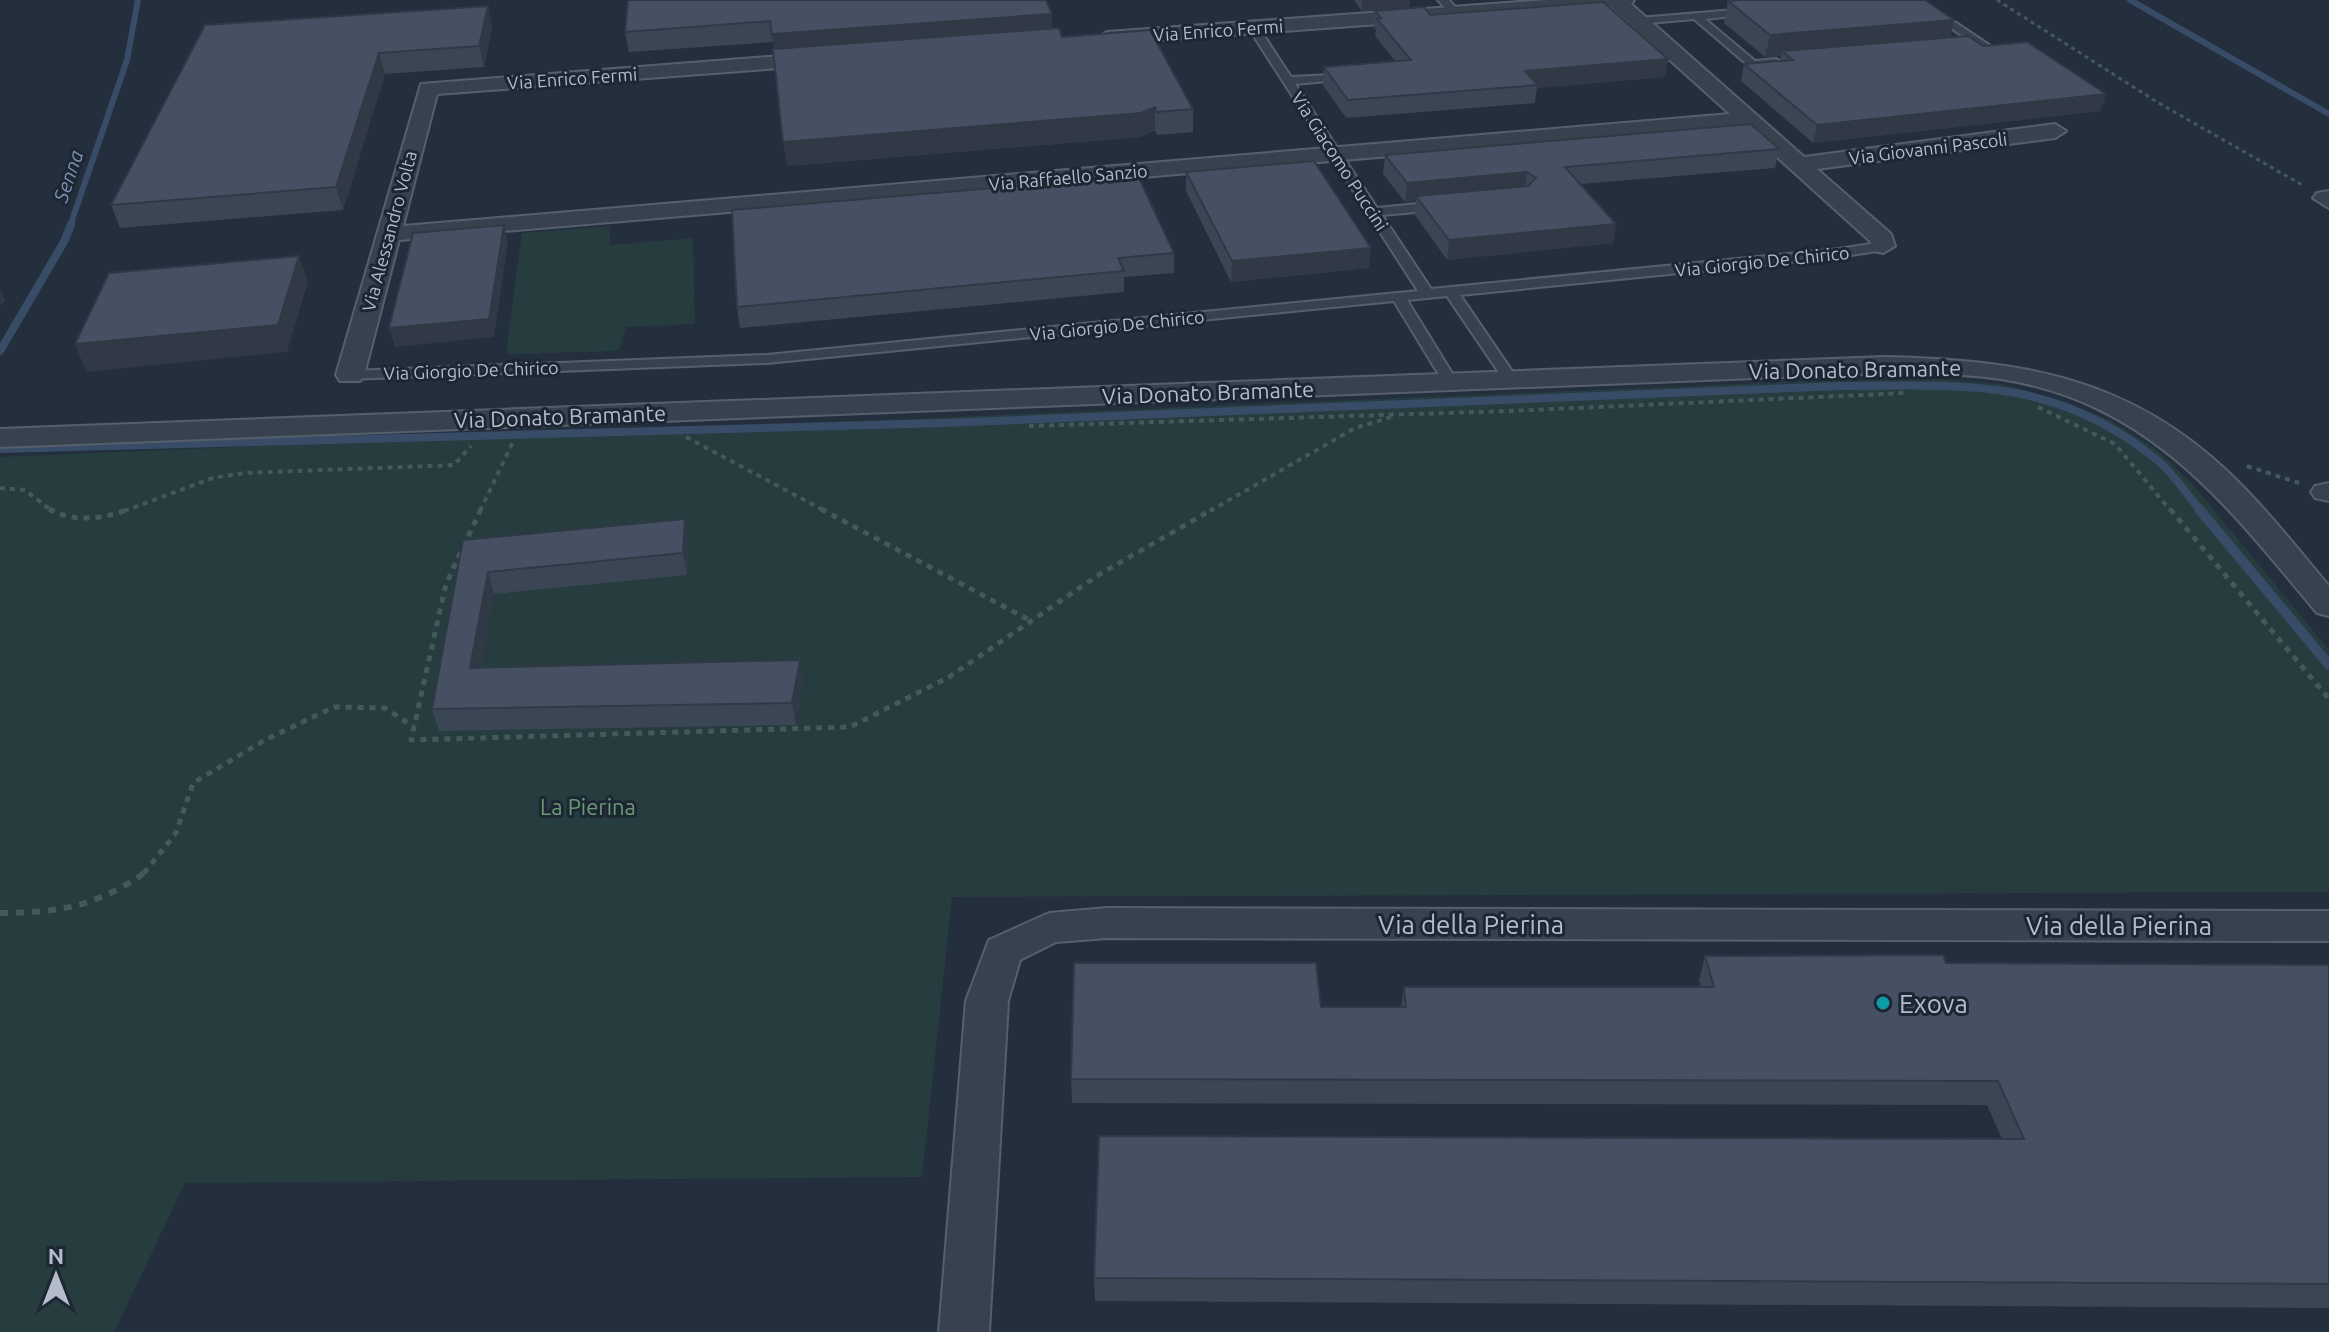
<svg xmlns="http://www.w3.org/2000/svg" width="2329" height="1332" viewBox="0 0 2329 1332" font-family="Ubuntu,sans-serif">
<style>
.green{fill:#263c3f}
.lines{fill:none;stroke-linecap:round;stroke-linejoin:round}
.stream-far2{stroke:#394c67;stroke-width:6}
.stream-far1{stroke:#394c67;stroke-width:8}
.stream{stroke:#394c67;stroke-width:10}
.service-casing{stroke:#565f6c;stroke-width:4}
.minor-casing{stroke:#565f6c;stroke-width:4}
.path-far3{stroke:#44595c;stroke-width:3;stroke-dasharray:4 4;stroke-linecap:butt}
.path-far2{stroke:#44595c;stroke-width:4;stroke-dasharray:5 5;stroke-linecap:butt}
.path-far1{stroke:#44595c;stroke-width:5;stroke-dasharray:6 6;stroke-linecap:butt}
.path{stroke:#44595c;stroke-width:6;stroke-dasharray:8 8;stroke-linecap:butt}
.service{fill:#38414e;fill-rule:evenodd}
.minor{fill:#38414e;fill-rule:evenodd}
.wall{fill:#3b4654}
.shaded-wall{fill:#303945}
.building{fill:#455162;stroke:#303945;stroke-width:2}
.culture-dot{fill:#0f9aa8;stroke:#1d2633;stroke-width:3}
.labels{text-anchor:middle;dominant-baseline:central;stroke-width:6;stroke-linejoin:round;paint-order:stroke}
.far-street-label{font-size:18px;fill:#b4bcc9;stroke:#1d2633}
.far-water-label{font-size:20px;font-style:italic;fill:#7c92b1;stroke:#1d2633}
.street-label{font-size:22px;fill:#b4bcc9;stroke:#1d2633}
.park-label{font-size:22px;fill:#6b9a76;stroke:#1d2633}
.near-street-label{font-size:26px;fill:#b4bcc9;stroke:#1d2633}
.near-poi-label{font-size:26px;fill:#b4bcc9;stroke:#1d2633;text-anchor:start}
</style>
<rect width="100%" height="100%" fill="#242f3e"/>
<path class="green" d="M610,226V245L693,238L695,324L626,327L619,351L506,354L522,233Z
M1935,379L2002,384L2060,400L2110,420L2157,450L2194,486L2329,650V892L952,897L922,1177L185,1183L114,1332H0V457L1807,381Z"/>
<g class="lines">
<path class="stream-far2" d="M2130,0L2329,114
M70,226L127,60L138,0"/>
<path class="stream-far1" d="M0,351L65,240L71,224
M0,449L944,423L1840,386C1962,385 2057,377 2157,460C2174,474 2187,495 2201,511"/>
<path class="stream" d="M2199,509L2329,665"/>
<defs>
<path id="service" d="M1438,0H1449L1460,13L1451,15Z
M1910,0H1922L1989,45L1984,48L1957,49V45L1973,43Z
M1747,9L1752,12L1751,14L1705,19L1755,61L1776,59L1781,62L1780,64L1749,66L1694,19L1638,24L1633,21L1638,18Z
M1249,25H1257L1291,77L1353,74L1354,76L1349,79L1295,84L1377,208L1438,202L1444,206L1438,210L1382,215L1431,289L1839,249L1883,242L1889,246L1883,250L1839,257L1460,295L1518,380L1511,384L1506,383L1447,296L1407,300L1458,383L1451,387L1444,383L1394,301L767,363L350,379L343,375L350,371L767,355L1418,291L1248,27Z"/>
<path id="minor" d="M1547,0H1634L1631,4L1804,157L2055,124L2066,131L2055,138L1817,169L1891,234L1895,246L1883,253L1874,251L1870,241L1743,126L399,240L364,375L360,381H340L336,375L421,84L819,53L829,59L819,65L437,94L403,226L1730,114L1611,7L1107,44L1097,38L1107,32Z
M2329,191V208L2313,198L2317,193Z
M1885,357C2018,360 2127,376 2228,472C2265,507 2296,547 2329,586V616L2317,613C2227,505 2151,403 2001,379C1963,373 1924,374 1885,373L0,447V429Z
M2329,483V501L2315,498L2311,492L2315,486Z
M1107,908L2329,911V941L1107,938L1056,942L1020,960L1008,1001L989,1332H939L966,1001L989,940L1049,913Z"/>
</defs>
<use href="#service" class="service-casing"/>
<use href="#minor" class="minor-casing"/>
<path class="path-far3" d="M1997,0L2157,102L2304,186"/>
<path class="path-far2" d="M2038,407L2115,444L2171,511
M1029,426L1510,411L1906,393
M686,437L825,511
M2247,466L2299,483
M0,488L25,490L52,511
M124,511L213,478L244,473L454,465L471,446
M480,511L513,442
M1210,511L1355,428L1391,417"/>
<path class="path-far1" d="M49,509C75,523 103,519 129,509
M481,509L446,584L411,740L850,727L949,677L1100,574L1213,509
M821,509L1031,621
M2170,509L2329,699
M144,873L176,833L193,783L265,740L334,707L385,708L414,727"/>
<path class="path" d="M0,913C60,913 98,906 147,871"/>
<use href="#service" class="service"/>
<use href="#minor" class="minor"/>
</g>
<path class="wall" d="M628,0L1052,29L1062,37L1193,109V132L1157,135L1155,130L1141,137L787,166L773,42L629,52L625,32Z
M1354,0H1410L1409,7L1362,11Z
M1728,1L1954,20L1950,37L1983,46L2101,111L1813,143L1741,81L1744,64L1780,61L1781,56L1765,57L1724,23Z
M1375,11L1430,15L1668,59L1665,77L1537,88L1535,103L1346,118L1323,85L1324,67L1396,62L1375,36L1376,30L1374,28Z
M205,25L492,26L484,67L385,74L343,210L120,228L111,205Z
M1779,149L1775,168L1581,184L1613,243L1447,260L1415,215L1416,201L1405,202L1383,174L1385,155Z
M1186,172L1369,268L1231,282L1186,191Z
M732,210L1174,253V273L1124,277V292L740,328L737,307Z
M463,540L689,541L687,575L494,594L481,668L800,660L803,683L796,725L439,731L432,709Z
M1705,956L1946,963L2329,965V1308L1095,1301L1094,1278L2002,1139L1987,1105L1072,1103L1071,1079L1401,1007L1404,987H1701L1699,980Z"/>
<path class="shaded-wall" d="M1362,0H1410L1409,7L1362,11Z
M488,6L492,26L484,67L479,46Z
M1052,14V34L774,55L772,34Z
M1954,20L1948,42L1782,51L1781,56L1765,57L1770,35Z
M379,53L385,74L343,210L336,187Z
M1668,59L1665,77L1537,88L1538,85L1525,71Z
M2106,94L2101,111L1813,143L1817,125Z
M1155,107V130L1141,137L787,166L783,142Z
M1527,172L1525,191L1416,196V201L1405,202L1407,183Z
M1616,224L1613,243L1447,260L1449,240Z
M504,225L508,243L494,337L395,347L389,328Z
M1371,248L1369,268L1231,282L1232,261Z
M299,256L308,282L287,352L86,372L75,344Z
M0,289L5,301L0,306Z
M685,519L689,541L687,575L683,553Z
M488,572L494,594L477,691L470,668Z
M800,660L803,683L796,725L792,703Z"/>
<path class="building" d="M628,0H1046L1052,14L772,34L770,21L625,32Z
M1737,0H1925L1954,20L1770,35L1728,1Z
M1603,2L1668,59L1525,71L1538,85L1348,100L1324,67L1411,60L1377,19L1381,18L1375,11L1424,7L1430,15Z
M488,6L479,46L379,53L336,187L111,205L205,25Z
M1059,28L1062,37L1150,30L1193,109L1157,112L1155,107L1141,113L783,142L773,49Z
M1968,36L1983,46L2027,42L2106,94L1817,125L1744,64L1793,60L1782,51Z
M1751,124L1779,149L1565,167L1616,224L1449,240L1416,196L1528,186L1536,178L1527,172L1407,183L1385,155Z
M1314,161L1371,248L1232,261L1186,172Z
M1138,176L1174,253L1118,258L1124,271L737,307L732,210Z
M504,225L489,319L389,328L413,233Z
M299,256L278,325L75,344L109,273Z
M685,519L683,553L488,572L470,668L800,660L792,703L432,709L463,540Z
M1943,955L1946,963L2329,965V1284L1094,1278L1099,1136L2024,1139L1998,1081L1071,1079L1074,963H1316L1321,1007H1406L1404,987H1714L1705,956Z"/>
<circle class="culture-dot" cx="1883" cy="1003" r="8"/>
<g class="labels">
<g class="far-street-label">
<text transform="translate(1218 30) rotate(-4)">Via Enrico Fermi</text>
<text transform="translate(572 78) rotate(-4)">Via Enrico Fermi</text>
<text transform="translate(1928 148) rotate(-7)">Via Giovanni Pascoli</text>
<text transform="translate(1340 161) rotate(57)">Via Giacomo Puccini</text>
<text transform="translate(1068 177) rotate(-5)">Via Raffaello Sanzio</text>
<text transform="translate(389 231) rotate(-75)">Via Alessandro Volta</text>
<text transform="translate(1762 261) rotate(-6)">Via Giorgio De Chirico</text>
<text transform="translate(1117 325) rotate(-6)">Via Giorgio De Chirico</text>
<text transform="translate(471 370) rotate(-2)">Via Giorgio De Chirico</text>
</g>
<g class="far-water-label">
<text transform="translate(68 176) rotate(-71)">Senna</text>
</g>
<g class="street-label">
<text transform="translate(1855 369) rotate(-1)">Via Donato Bramante</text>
<text transform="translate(1208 392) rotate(-2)">Via Donato Bramante</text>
<text transform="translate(560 416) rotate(-2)">Via Donato Bramante</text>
</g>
<g class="park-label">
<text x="588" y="806">La Pierina</text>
</g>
<g class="near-street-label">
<text x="1471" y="924">Via della Pierina</text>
<text x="2119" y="925">Via della Pierina</text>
</g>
<g class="near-poi-label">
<text x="1899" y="1003">Exova</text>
</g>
</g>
<g transform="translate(56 1276)" stroke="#1d2633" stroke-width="6" paint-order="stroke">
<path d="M0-6L14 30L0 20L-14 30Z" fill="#b4bcc9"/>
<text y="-12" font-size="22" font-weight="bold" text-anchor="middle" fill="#b4bcc9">N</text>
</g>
</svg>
